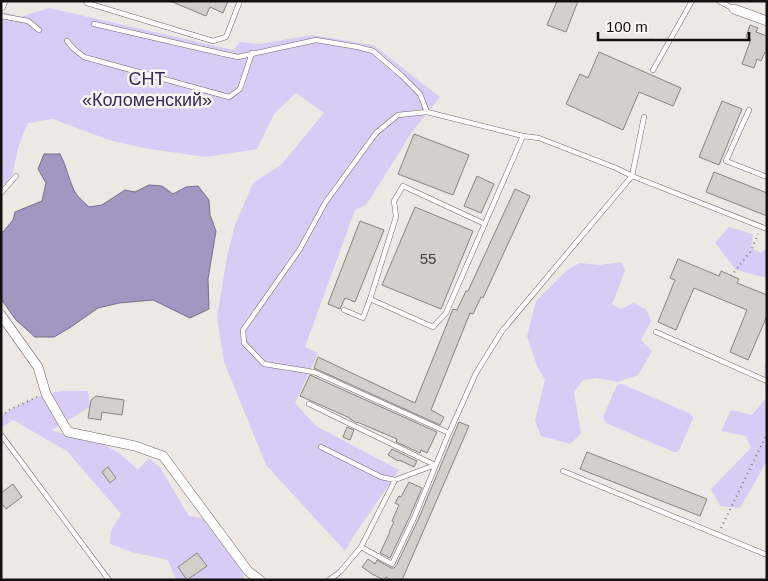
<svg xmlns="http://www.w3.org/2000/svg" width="768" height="581" viewBox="0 0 768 581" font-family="Arial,sans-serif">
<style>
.green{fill:#d6ccf5}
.water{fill:#a297c0;stroke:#776f8b}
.building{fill:#d3cfcb;stroke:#868380}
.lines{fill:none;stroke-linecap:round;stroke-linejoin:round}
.lane-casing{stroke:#6d6a66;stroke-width:5.5}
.street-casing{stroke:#6d6a66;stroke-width:10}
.path{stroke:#787674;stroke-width:2;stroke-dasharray:1 4;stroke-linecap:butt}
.lane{stroke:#fff;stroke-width:4.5}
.street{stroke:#fff;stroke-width:9}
.labels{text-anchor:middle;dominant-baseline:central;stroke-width:5;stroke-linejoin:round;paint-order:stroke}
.number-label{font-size:15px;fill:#42403e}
.park-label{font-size:18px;fill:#39285b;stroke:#f9f6f2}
</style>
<rect width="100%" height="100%" fill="#ece9e5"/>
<path class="green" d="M49,8L233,50L240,42L260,44L312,35L373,45L440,97L411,133L392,164L366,205L355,210L305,347L318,353L295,403L316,426L399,470L355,534L345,551L266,465L224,362L217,317L227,257L235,225L253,183L282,164L324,113L296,93L274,114L257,149L205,157L144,148L109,140L53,119L28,123L19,145L12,175L1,188V18L4,12L20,17Z
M729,227L753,234L751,248L761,253L767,247V278L736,270L715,243Z
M622,262L625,271L612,304L621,309L634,303L647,310L651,321L641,340L652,351L638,375L618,382L597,378L583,380L574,392L581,434L570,444L541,436L535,420L545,380L537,366L527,336L536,301L567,270L580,263L598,265Z
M767,354V461L740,508L720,506L711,489L751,448L746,436L721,431L731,410L752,415L766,398L764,369Z
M619,384H622L691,414L693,418L679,451L677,452H674L606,423L603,417L616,387Z
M88,391L90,407L52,430L73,437L103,444L120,454L138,470L148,458L160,467L189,516L202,518L240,568L245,580H176L168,560L132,552L110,544L111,531L121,514L67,451L13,420L1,428V416C17,405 37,395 56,392C67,390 78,391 88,391Z"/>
<path class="water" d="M44,154H60C66,165 68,177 73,188C76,196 83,201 89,207L102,205L125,190L135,192L149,185L162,186L173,194L186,187L198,186L209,200L210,215L216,231L208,279L209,309L190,318L153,300L119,303L98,308L71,327L54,337H35L16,320L1,299V232H3L13,220L15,212L42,201L46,183L38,169Z"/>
<path class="building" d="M170,1H228L223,13L210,7L206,16Z
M557,1H578L566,32L547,25Z
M750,25L758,28L756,32L767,36V53L765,52L761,61L757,59L754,68L742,64L751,39L746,37Z
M599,52L681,88L673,106L639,92L623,130L566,104L580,74L588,78Z
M722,101L742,109L719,165L699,157Z
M414,134L469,155L453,195L398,174Z
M714,172L767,193V216L706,192Z
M477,176L494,184L481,213L464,206Z
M515,189L530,196L483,298L481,297L473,314L470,313L431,410L444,417L440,425L314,368L318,357L415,403L453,309L457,310L466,291H468Z
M415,207L473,231L441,309L382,285Z
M360,221L384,230L355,302L345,298L340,309L328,304Z
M678,259L719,276L721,271L739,279L737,283L767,295V316L748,360L730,352L747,310L694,288L676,330L658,322L675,280L670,278Z
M310,375L437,432L427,453L421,450L420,453L396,442L397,439L357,422V423L350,419V418L300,396Z
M96,396L124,400L122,415L102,412L101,420L88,418L91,400Z
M459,422L469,426L402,580H391L386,577L384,580L372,574L362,567L368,559L375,564L377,560L391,568H394L396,566L418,520Z
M347,427L354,430L350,440L343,437Z
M392,449L417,461L414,467L399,460L398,461L388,455Z
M587,452L707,499L700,516L580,469Z
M108,467L116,478L110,483L102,472Z
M409,482L422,488L410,516L390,558L380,553L390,532H389L394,522L392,521L399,505L395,503L399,496L401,497Z
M13,484L22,497L6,509L1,503V493Z
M197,553L207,566L187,580L178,567Z"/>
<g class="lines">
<defs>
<path id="lane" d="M86,1L87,3L213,41L226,37L240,1
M719,1L734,9
M1,16L28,21L39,30
M94,24L224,54L238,57L316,40L358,47L373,51L401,75L420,94L427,112
M67,41L74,49L84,57L229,97L240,89L252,53
M653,70L692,1
M749,110L726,161L767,177
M1,193L16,176
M370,299L396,217L394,201L403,186L485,224
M344,310L363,318L370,299L433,327L446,313L523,136L539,138L616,168L632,176L767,229
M656,332L767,381
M309,404L435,465
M449,433L314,372L264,364L244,343L243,330L300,249L325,203L376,133L398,115L427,112L523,136
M2,436L109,580
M321,447L381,477L395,480
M563,471L767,555
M361,547L392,564L414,518L449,433L476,373L502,331L632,176L644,117
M329,580L340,572L361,547L395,480L435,465"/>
<path id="street" d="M1,6L3,1
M734,9L767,21
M1,315L38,367L46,394L68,432L135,446L163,456L248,571L260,580"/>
</defs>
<use href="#lane" class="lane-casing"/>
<use href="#street" class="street-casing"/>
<path class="path" d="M731,276L751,251L758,234
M1,416L11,409L37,397
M721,528L767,434"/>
<use href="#lane" class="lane"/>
<use href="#street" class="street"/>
</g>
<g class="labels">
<g class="number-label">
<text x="428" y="258">55</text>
</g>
<g class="park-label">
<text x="147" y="79">СНТ<tspan x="147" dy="21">«Коломенский»</tspan></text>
</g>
</g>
<rect width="768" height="581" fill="none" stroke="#12110f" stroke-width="5"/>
<path d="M598 32v8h151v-8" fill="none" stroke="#12110f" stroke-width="2.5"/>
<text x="606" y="32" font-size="15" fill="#12110f" stroke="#f9f6f2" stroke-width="4" paint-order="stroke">100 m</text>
</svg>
